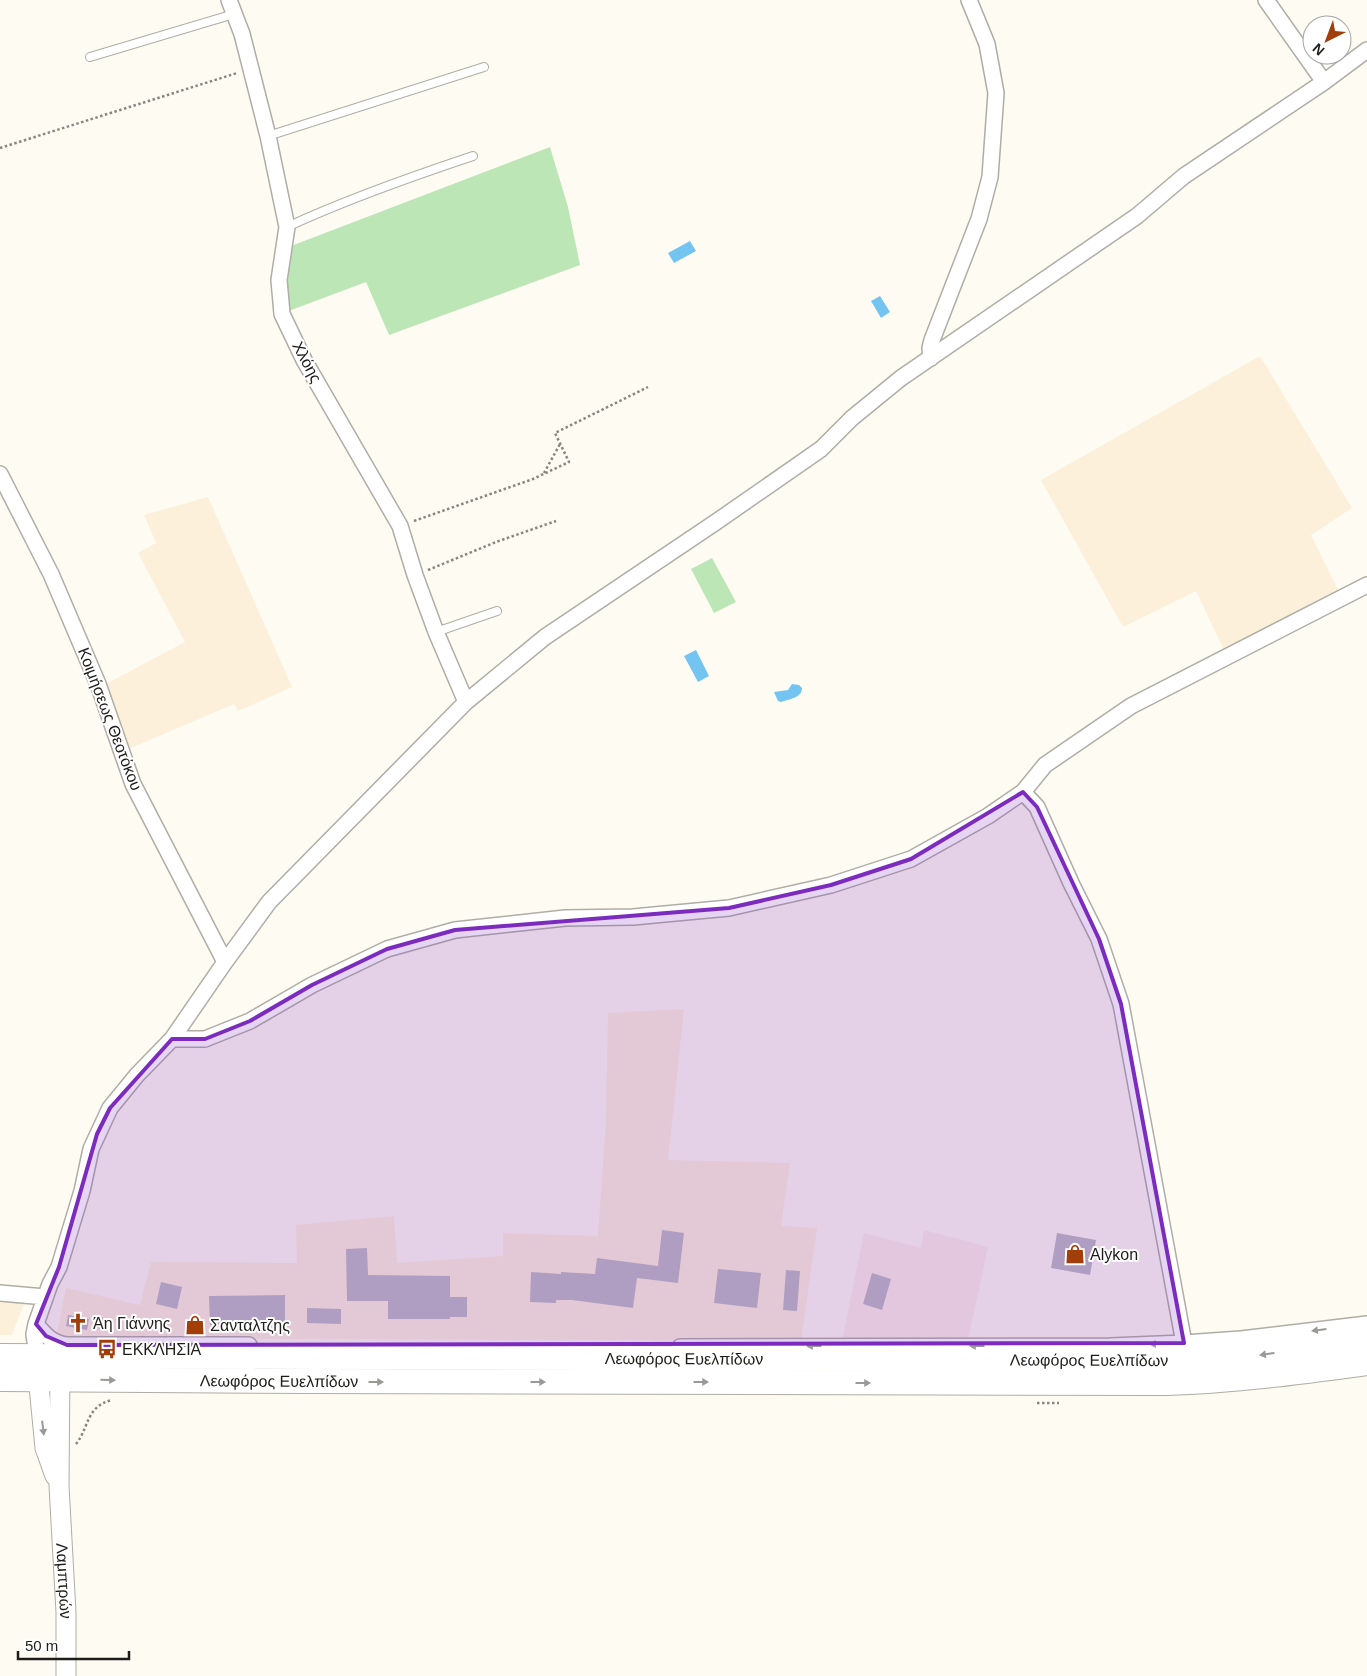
<svg xmlns="http://www.w3.org/2000/svg" width="1367" height="1676" viewBox="0 0 1367 1676" font-family="Helvetica,sans-serif">
<style>
.commercial{fill:#fceee7}
.industrial{fill:#fcf0db}
.green{fill:#bde6b6}
.water{fill:#74c4f2}
.building{fill:#bcbbc4}
.lines{fill:none;stroke-linecap:round;stroke-linejoin:round}
.service-casing{stroke:#afada5;stroke-width:10}
.minor-casing{stroke:#afada5;stroke-width:18}
.tertiary-casing{stroke:#afada5;stroke-width:21}
.primary-casing{stroke:#afada5;stroke-width:26}
.path{stroke:#888680;stroke-width:2.5;stroke-dasharray:2.5 2.5;stroke-linecap:butt}
.service{stroke:#fff;stroke-width:8}
.minor{stroke:#fff;stroke-width:15}
.tertiary{stroke:#fff;stroke-width:19}
.primary{stroke:#fff;stroke-width:24}
.oneway{fill:#9a9998}
.marked{fill:#7b2cbf;fill-opacity:0.2;stroke:#7b2cbf;stroke-width:4;stroke-linejoin:round}
.labels{text-anchor:middle;dominant-baseline:central;stroke-width:4;stroke-linejoin:round;paint-order:stroke}
.street-label{font-size:16px;fill:#1e1d1a;stroke:#fff}
.poi-label{font-size:16px;fill:#1e1d1a;stroke:#fff;text-anchor:start}
</style>
<rect width="100%" height="100%" fill="#fefbf3"/>
<path class="commercial" d="M924,1230L988,1247L968,1339L842,1341L864,1233L921,1248Z"/>
<path class="industrial" d="M1260,356L1352,508L1311,535L1339,592L1224,650L1196,591L1123,627L1041,480Z
M208,497L292,687L238,711L234,704L126,750L104,685L185,642L138,553L156,543L144,515Z
M684,1009L668,1160L790,1163L781,1226L817,1228L801,1341L56,1338L66,1288L140,1305L151,1262L297,1263L296,1225L394,1216L397,1263L503,1256V1233L598,1236L606,1121L608,1013Z
M28,1293L12,1335H0V1294Z"/>
<path class="green" d="M550,147L568,207L580,265L389,335L366,282L286,312L282,290L291,246Z
M712,558L736,602L714,613L691,569Z"/>
<path class="water" d="M690,241L696,251L674,263L668,253Z
M880,296L890,312L881,318L871,301Z
M696,650L709,676L698,682L684,656Z
M792,684L799,685L802,688C802,698 789,699 781,702L778,701L774,692L788,690Z"/>
<path class="building" d="M662,1230L684,1233L678,1283L637,1278L633,1308L572,1300H556V1303L530,1302L531,1272L561,1274V1272L595,1274L597,1258L658,1266Z
M1057,1233L1096,1240L1090,1275L1051,1268Z
M367,1248L368,1275L450,1276V1297H467V1317H450V1319H388V1301H347L346,1249Z
M718,1269L761,1273L757,1308L714,1303Z
M786,1270L800,1271L797,1311L783,1310Z
M872,1273L891,1279L882,1310L863,1304Z
M161,1282L182,1287L177,1309L156,1304Z
M285,1295V1324L210,1325L209,1296Z
M307,1308L341,1309V1324L307,1323Z
M68,1315L89,1319L87,1330L66,1326Z
M96,1316L111,1320L108,1331L93,1327Z"/>
<g class="lines">
<defs>
<path id="service" d="M90,57L234,14
M268,136L484,67
M287,227C347,199 410,177 473,156
M436,632L497,611"/>
<path id="minor" d="M229,0L242,34L268,136L287,227L279,280L282,314L304,360L400,526L415,575L436,632L466,702
M1266,0L1324,82
M931,358L930,348L932,340L979,219L990,177L996,93L987,44L969,0
M0,474L51,574L98,684L133,784L225,962
M1023,792L1037,807L1071,883L1099,939L1121,1004L1184,1343
M172,1039H205L250,1021L312,985L387,949L455,930L565,918L633,917L729,908L831,885L911,859L988,816L1023,792L1045,765L1131,706L1367,585
M0,1293L45,1297
M36,1324C45,1335 52,1343 67,1345H249
M680,1347L1110,1346L1184,1343L1241,1339L1367,1324
M37,1357L34,1334L36,1324L50,1284L59,1267L82,1191L91,1149L110,1108L137,1075L172,1039L225,962L269,902L466,702L545,637L716,522L821,449L852,418L901,378L1137,216L1184,176L1324,82L1367,50"/>
<g id="tertiary">
<path d="M37,1366L45,1448L55,1476"/>
<path id="s1" d="M60,1367L59,1486L66,1612V1676"/>
</g>
<g id="primary">
<path id="s2" d="M0,1356L1167,1360L1256,1356L1367,1340"/>
<path id="s3" d="M0,1379L310,1381L1167,1383C1234,1381 1300,1372 1367,1363"/>
</g>
</defs>
<use href="#service" class="service-casing"/>
<use href="#minor" class="minor-casing"/>
<use href="#tertiary" class="tertiary-casing"/>
<use href="#primary" class="primary-casing"/>
<path class="path" d="M0,148L237,73
M544,473L560,444
M414,521L533,479L569,462L555,433L648,387
M428,570L496,542L556,521
M1037,1403H1059
M76,1444C89,1428 86,1406 112,1400"/>
<use href="#service" class="service"/>
<use href="#minor" class="minor"/>
<use href="#tertiary" class="tertiary"/>
<use href="#primary" class="primary"/>
</g>
<defs><path id="oneway-solid" d="M-6-.8H1V-3.2L6.5 0L1 3.2V.8H-6Z" transform="scale(1.25)"/></defs>
<g class="oneway">
<use href="#oneway-solid" transform="translate(1319 1330) rotate(173)"/>
<use href="#oneway-solid" transform="translate(1157 1344) rotate(178)"/>
<use href="#oneway-solid" transform="translate(814 1346) rotate(180)"/>
<use href="#oneway-solid" transform="translate(977 1346) rotate(180)"/>
<use href="#oneway-solid" transform="translate(1267 1354) rotate(172)"/>
<use href="#oneway-solid" transform="translate(108 1380) rotate(1)"/>
<use href="#oneway-solid" transform="translate(376 1382)"/>
<use href="#oneway-solid" transform="translate(538 1382)"/>
<use href="#oneway-solid" transform="translate(701 1382)"/>
<use href="#oneway-solid" transform="translate(863 1383)"/>
<use href="#oneway-solid" transform="translate(43 1428) rotate(83)"/>
</g>
<path class="marked" d="M1023,792L1037,807L1099,939L1121,1004L1184,1343L67,1345L46,1336L36,1324L59,1267L97,1134L110,1108L172,1039H205L250,1021L312,985L387,949L455,930L729,908L831,885L911,859Z"/>
<defs>
<symbol id="shop-bare" viewBox="-9 -9 18 18"><path d="M-5-2.5h2.3a2.7 3.5 0 0 1 5.4 0H5L5.5 6h-11ZM-1.5-2.5h3a1.5 2.3 0 0 0-3 0Z" fill="#a23e0a" stroke="#fff" stroke-width="2.5" paint-order="stroke"/></symbol>
<symbol id="church-bare" viewBox="-9 -9 18 18"><path d="M-1.2-6h2.4v3.5h3.3v2.4h-3.3V6h-2.4V-.1h-3.3v-2.4h3.3Z" fill="#a23e0a" stroke="#fff" stroke-width="2.5" paint-order="stroke"/></symbol>
<symbol id="bus-bare" viewBox="-9 -9 18 18"><path d="M-5-6H5V4H4V6H2V4H-2V6H-4V4H-5ZM-3.5-4V0h7V-4ZM-3.5 1.2v1.5H-2V1.2ZM2 1.2v1.5H3.5V1.2Z" fill="#a23e0a" stroke="#fff" stroke-width="2.5" paint-order="stroke"/></symbol>
</defs>
<g fill-rule="evenodd">
<use href="#shop-bare" x="1061" y="1240" width="28" height="28"/>
<use href="#church-bare" x="64" y="1309" width="28" height="28"/>
<use href="#shop-bare" x="181" y="1311" width="28" height="28"/>
<use href="#bus-bare" x="93" y="1335" width="28" height="28"/>
</g>
<g class="labels">
<g class="street-label">
<text transform="translate(307 362) rotate(62)">Χλόης</text>
<text transform="translate(110 719) rotate(69)">Κοιμήσεως Θεοτόκου</text>
<text stroke="none"><textPath href="#s2" startOffset="684">Λεωφόρος Ευελπίδων</textPath></text>
<text stroke="none"><textPath href="#s2" startOffset="1089">Λεωφόρος Ευελπίδων</textPath></text>
<text stroke="none"><textPath href="#s3" startOffset="279">Λεωφόρος Ευελπίδων</textPath></text>
<text stroke="none"><textPath href="#s1" startOffset="214">Λαμπτρών</textPath></text>
</g>
<g class="poi-label">
<text x="1090" y="1254">Alykon</text>
<text x="93" y="1323">Άη Γιάννης</text>
<text x="210" y="1325">Σανταλτζης</text>
<text x="122" y="1349">ΕΚΚΛΗΣΙΑ</text>
</g>
</g>
<g transform="translate(1327 40) rotate(222)"><circle r="24" fill="#ffffff" stroke="#a5a5a3"/>
<path d="M0-4L9 19L0 12L-9 19Z" fill="#a23e0a"/>
<text y="-8" font-size="14" font-weight="bold" text-anchor="middle" fill="#1e1d1a">N</text>
</g>
<path d="M18 1651v8h111v-8" fill="none" stroke="#1e1d1a" stroke-width="2.5"/>
<text x="25" y="1651" font-size="15" fill="#1e1d1a" stroke="#ffffff" stroke-width="4" paint-order="stroke">50 m</text>
</svg>
